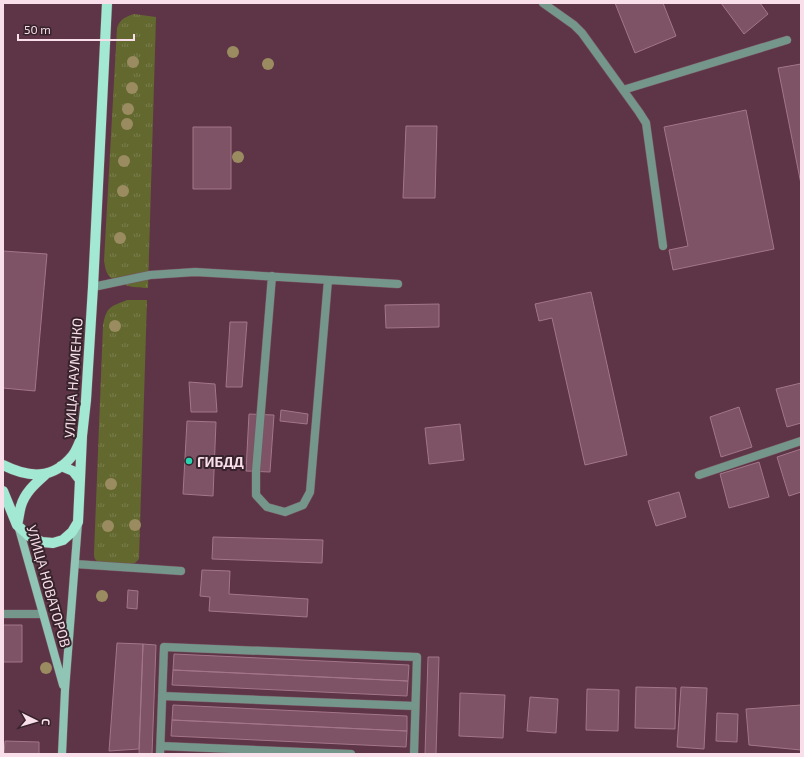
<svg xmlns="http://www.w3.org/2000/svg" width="804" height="757" viewBox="0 0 804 757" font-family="'Exo 2',sans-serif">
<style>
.grass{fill:url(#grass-tufts)}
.building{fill:#7e5365;stroke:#a37688}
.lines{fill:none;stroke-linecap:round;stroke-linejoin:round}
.service-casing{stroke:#795463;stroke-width:9}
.minor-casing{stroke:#795463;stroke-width:9}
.secondary-casing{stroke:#795463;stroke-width:9}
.primary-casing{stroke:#795463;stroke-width:11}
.service{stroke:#75968b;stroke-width:8}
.minor{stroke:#75968b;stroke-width:8}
.secondary{stroke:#90c4b4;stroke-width:8}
.primary{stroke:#a3e8d2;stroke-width:10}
.tree{fill:#9a8c60}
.poi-dot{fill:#24d5af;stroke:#36232b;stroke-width:1.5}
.labels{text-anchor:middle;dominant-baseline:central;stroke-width:4;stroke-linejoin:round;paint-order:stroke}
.street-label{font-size:14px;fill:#f9dfe9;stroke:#36232b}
.poi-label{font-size:14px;font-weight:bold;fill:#f9dfe9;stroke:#36232b;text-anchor:start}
</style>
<defs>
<pattern id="grass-tufts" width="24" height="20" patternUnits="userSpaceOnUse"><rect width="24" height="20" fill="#63682f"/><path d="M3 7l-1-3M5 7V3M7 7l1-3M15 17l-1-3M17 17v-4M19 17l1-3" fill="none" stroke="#7a7d4d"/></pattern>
</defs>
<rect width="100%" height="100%" fill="#5d3546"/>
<path class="grass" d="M134,14L156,17L148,288C135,288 113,285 107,273C105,269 105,265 104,261L117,28C120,19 125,17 134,14Z
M127,300H147L139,559L135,563L130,564L100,563C95,560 94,559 94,553L103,325C107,306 110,307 127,300Z"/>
<path class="building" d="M615,3H663L676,36L635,53Z
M721,3H760L768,14L744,34Z
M801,64V184L778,68Z
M746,110L774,249L673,270L669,250L688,246L664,127Z
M406,126H437L435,198H403Z
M193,127H231V189H193Z
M3,251L47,254L35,391L3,388Z
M591,292L627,455L585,465L552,318L539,321L535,304Z
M439,304V327L386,328L385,305Z
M230,322H247L242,387H226Z
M189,382L215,384L217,412H191Z
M801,383V423L787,427L776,389Z
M739,407L752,447L721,457L710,417Z
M281,410L308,414L307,424L280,421Z
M249,414L274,415L270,472L246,471Z
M187,421L216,422L213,496L183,494Z
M460,424L464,460L429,464L425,428Z
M801,449V492L789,496L777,457Z
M759,462L769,497L729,508L720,474Z
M679,492L686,517L656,526L648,501Z
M213,537L323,540L322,563L212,559Z
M202,570L230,571L229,594L308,599L307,617L209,611L210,597L200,596Z
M128,590L138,591L137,609L127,608Z
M3,625H22V662H3Z
M117,643L143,644L139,749L109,751Z
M143,644L156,645L152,754H139Z
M174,654L409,665L408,681L173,670Z
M428,657H439L436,754H425Z
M173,670L408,681L407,696L172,685Z
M636,687L676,688L675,729L635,728Z
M681,687L707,688L704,749L677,747Z
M587,689L619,690L618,731L586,730Z
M460,693L505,695L503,738L459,736Z
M530,697L558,699L556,733L527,731Z
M173,705L407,716V731L172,720Z
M801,705V750L749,745L746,709Z
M717,713L738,714L737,742L716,741Z
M172,720L407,731L406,747L171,736Z
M5,741L39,742V754H4Z"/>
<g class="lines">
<defs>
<path id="service" d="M543,3L574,25L582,33L639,112L646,123L663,246
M623,90L787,40
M272,276L256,471V495L267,507L285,512L303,505L310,492L328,280
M93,287L150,275L195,272L398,284
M75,564L181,571
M162,696L415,706
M161,746L351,754
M160,754L164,647L417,657L414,754"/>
<path id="minor" d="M699,475L801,441
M3,614H43"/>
<path id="secondary" d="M18,525L63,685
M62,754L65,690L78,523"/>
<path id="primary" d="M3,465C29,478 53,480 73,455C76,451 78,446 80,441
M61,466L73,471L80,480
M3,491L17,525L29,536L42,542L53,543L63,540L72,532L78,522L80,480L82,436L86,400L93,287L107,3
M17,525C19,518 19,512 21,506C25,492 36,483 46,474"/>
</defs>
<use href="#service" class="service-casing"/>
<use href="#minor" class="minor-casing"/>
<use href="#secondary" class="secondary-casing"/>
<use href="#primary" class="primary-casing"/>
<use href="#service" class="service"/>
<use href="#minor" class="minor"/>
<use href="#secondary" class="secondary"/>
<use href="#primary" class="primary"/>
</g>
<g class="tree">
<circle cx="233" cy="52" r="6"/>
<circle cx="133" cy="62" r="6"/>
<circle cx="268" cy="64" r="6"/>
<circle cx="132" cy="88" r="6"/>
<circle cx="128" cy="109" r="6"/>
<circle cx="127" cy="124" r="6"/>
<circle cx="238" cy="157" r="6"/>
<circle cx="124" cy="161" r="6"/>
<circle cx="123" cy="191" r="6"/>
<circle cx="120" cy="238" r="6"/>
<circle cx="115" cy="326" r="6"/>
<circle cx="111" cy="484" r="6"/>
<circle cx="135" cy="525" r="6"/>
<circle cx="108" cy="526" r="6"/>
<circle cx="102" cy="596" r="6"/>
<circle cx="46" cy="668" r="6"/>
</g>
<circle class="poi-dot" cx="189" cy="461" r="4"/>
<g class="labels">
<g class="street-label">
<text transform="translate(73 378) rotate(-86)">УЛИЦА НАУМЕНКО</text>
<text transform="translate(49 586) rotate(74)">УЛИЦА НОВАТОРОВ</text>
</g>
<g class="poi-label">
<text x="197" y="461">ГИБДД</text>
</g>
</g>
<rect width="804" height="757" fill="none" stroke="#f9dfe9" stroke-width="8"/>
<g transform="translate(36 721) rotate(95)" stroke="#36232b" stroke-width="3" paint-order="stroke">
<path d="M0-3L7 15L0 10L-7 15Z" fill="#f9dfe9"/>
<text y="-6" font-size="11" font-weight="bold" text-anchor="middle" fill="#f9dfe9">С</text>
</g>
<path d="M18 34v6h116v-6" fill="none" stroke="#f9dfe9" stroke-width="2"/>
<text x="24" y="34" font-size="12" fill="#f9dfe9" stroke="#36232b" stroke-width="3" paint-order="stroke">50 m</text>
</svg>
